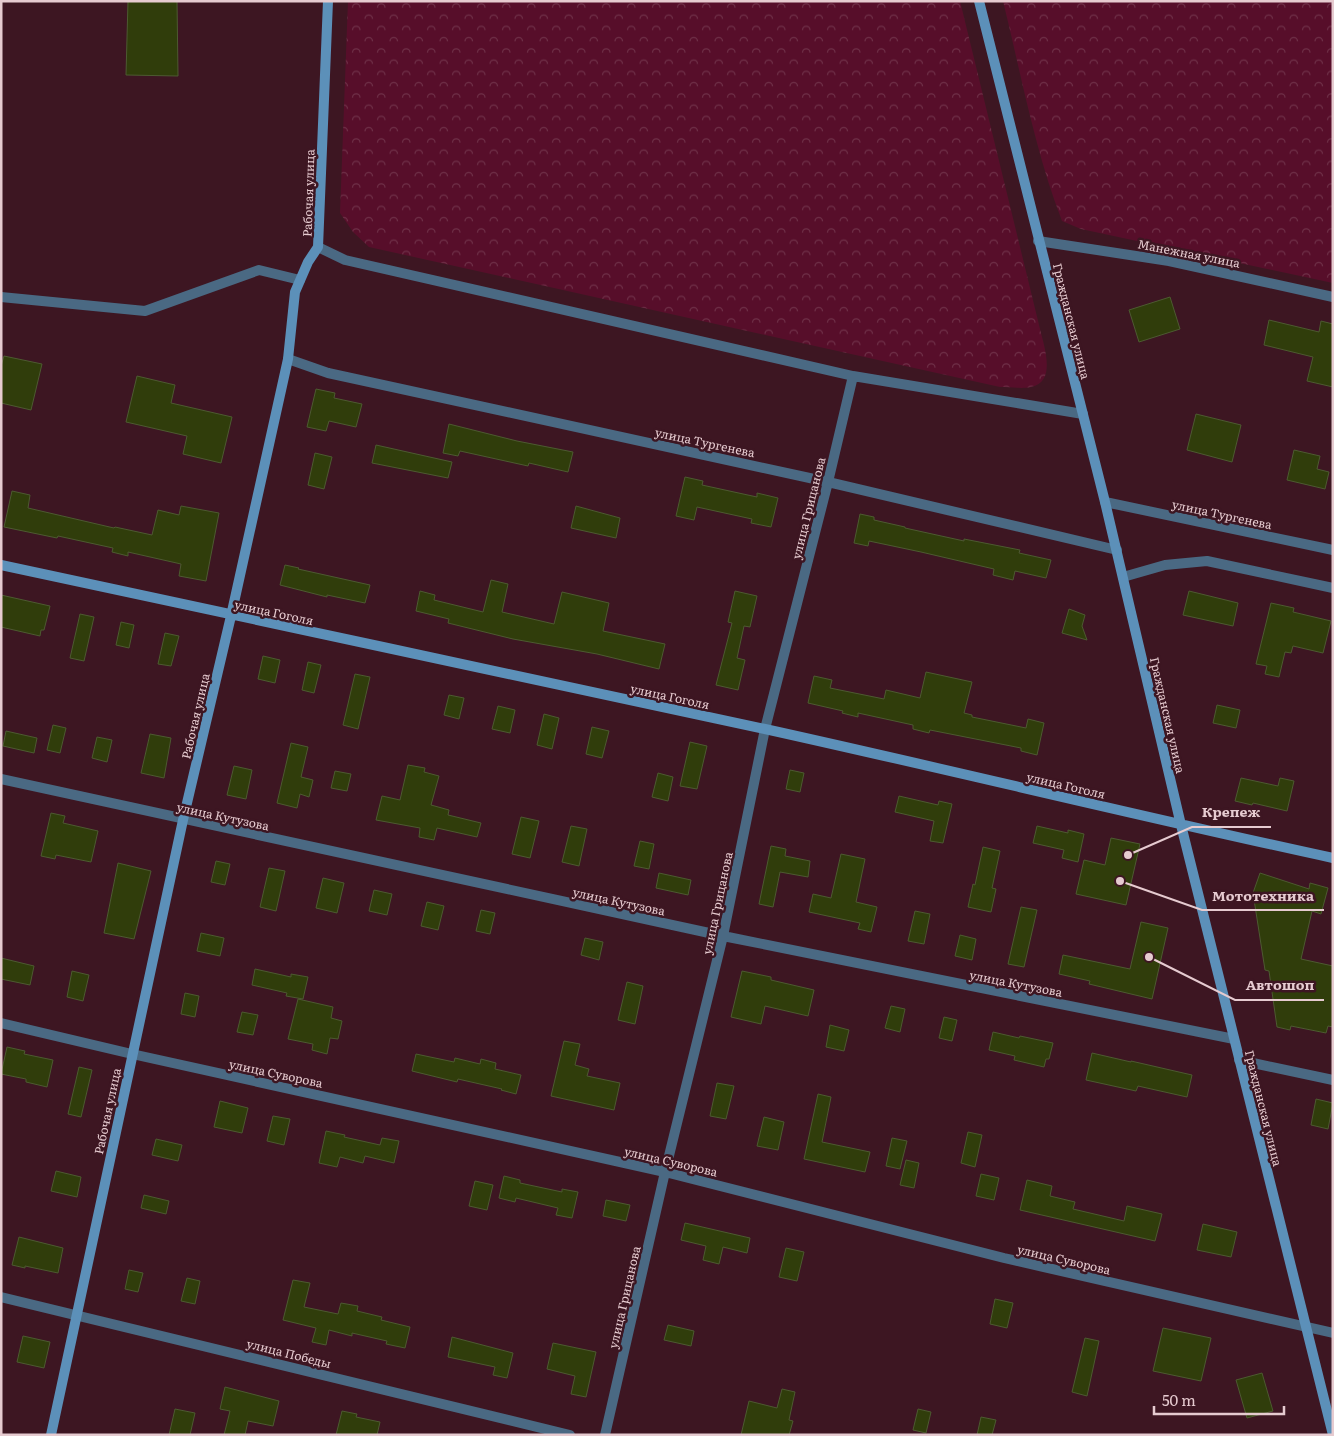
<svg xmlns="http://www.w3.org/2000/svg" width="1334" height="1436" viewBox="0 0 1334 1436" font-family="Literata,serif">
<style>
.forest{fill:url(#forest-crowns)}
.building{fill:#303d0b;stroke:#4d5a31}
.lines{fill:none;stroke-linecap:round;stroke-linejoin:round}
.street{stroke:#4a6983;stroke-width:10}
.secondary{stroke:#5c90b9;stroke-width:10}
.labels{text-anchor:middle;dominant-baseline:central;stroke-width:5;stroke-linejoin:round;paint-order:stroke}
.street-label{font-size:12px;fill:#e6cbd0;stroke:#3d1622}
.leader{fill:none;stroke:#e6cbd0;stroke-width:2}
.callout-dot{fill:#e6cbd0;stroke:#3d1622;stroke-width:2}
.callout-label{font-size:14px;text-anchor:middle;font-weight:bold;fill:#e6cbd0;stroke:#3d1622;stroke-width:5;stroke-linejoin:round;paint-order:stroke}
</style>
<defs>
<pattern id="forest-crowns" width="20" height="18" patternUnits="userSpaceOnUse" patternTransform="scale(1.25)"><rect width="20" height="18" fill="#570e2a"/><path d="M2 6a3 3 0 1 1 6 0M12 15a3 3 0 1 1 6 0" fill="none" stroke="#6f3048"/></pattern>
</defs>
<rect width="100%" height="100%" fill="#3d1622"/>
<path class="forest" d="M348,1H960L1040,329C1044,346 1057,382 1031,387C1022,389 1010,387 1000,387L369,247L353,232L340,213Z
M1003,1H1333V283L1081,229L1062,221C1035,151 1021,74 1003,1Z"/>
<path class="building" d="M128,1H177L178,76L126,75Z
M1170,297L1180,329L1139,342L1129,310Z
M1269,320L1319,332L1321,321L1333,324V387L1307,381L1313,357L1264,345Z
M4,356L42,364L31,410L1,403V366Z
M137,376L175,385L171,403L232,417L221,463L183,454L187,436L126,422Z
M316,389L335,393L334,398L362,404L356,427L329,421L326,431L307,427Z
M1196,414L1241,425L1232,462L1187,450Z
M449,424L517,441L573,452L568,472L529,463L528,466L460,451L458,456L443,453Z
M376,445L452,462L448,478L372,463Z
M1294,450L1320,456L1317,469L1329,472L1325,489L1287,480Z
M315,453L332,457L324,489L308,485Z
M685,477L703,481L702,485L757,497V493L778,498L771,527L751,523L752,519L697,507L694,520L676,516Z
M12,491L30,495L28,508L114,528L115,527L152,535L158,510L179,515L181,506L219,513L206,581L179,576L181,564L128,552V556L112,552L113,548L58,536L57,538L4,527Z
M576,506L620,518L616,538L571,528Z
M860,514L874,517V520L905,527V528L964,541V539L1020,550L1019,553L1051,560L1046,578L1015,571L1013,580L993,575L994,569L921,552L869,541L868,546L854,543Z
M285,565L299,568L298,569L370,585L365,603L327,595V597L280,585Z
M491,580L508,584L502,612L554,624L562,592L609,603L603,631L665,644L659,669L597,654L513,639L448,623L449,619L416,611L420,591L435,595L434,600L483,612Z
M735,591L757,596L750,627L744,626L737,658L745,660L738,690L716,685L732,623L728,622Z
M1189,591L1238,603L1233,626L1183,615Z
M1,595L50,606L44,630H41L40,636L1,627Z
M1271,603L1294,608L1293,612L1331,621L1323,653L1293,646L1291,653L1285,652L1279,677L1265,674L1267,666L1256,664Z
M1069,609L1085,615L1082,626L1087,640L1062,633Z
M80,614L94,617L84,661L70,658Z
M121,622L134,625L129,648L116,645Z
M165,633L179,636L171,666L158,664Z
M263,656L280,660L275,683L258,679Z
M308,662L321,665L314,693L302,690Z
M926,672L972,682L964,713L972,715V717L1026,728L1028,719L1044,723L1037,755L1021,751V748L930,730L929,733L913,729V725L858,713V717L842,713L843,711L808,703L814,676L832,680L830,688L884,699L886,690L920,698Z
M355,674L370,677L358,729L343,725Z
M449,695L464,698L459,719L444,715Z
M1217,705L1240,710L1236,728L1213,723Z
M498,706L515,710L510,733L492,729Z
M544,714L559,718L552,749L537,745Z
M53,725L66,728L60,753L47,750Z
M592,727L609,731L602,758L586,754Z
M6,731L37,738L34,753L3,746Z
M150,734L171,738L164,778L141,773Z
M97,737L112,740L107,762L92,758Z
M690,742L707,746L697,789L680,786Z
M291,743L308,747L301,777L313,780L309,797L300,794L297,808L277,803Z
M408,765L425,768L424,772L439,776L431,805L449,810L448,815L481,823L477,837L437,828L434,840L419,837L420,828L376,820L382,796L400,800Z
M234,766L252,770L246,799L227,795Z
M790,770L804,773L800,792L786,789Z
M335,771L351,774L347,791L331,788Z
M658,773L673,777L668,801L652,797Z
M1241,778L1278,786L1280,778L1294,781L1287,811L1253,803L1252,805L1235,801Z
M899,796L938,805L939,801L952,804L943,843L930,841L934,821L895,812Z
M51,813L65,816L63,823L98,831L91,862L56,855L55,859L41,856Z
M521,817L539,821L530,858L512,854Z
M571,826L587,829L579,866L562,862Z
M1037,826L1068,833V830L1084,834L1078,862L1062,858L1064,850L1033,843Z
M1111,838L1140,844L1126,905L1076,894L1084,860L1105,865Z
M640,841L654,844L649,869L634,866Z
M771,846L786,849L785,856L810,861L808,877L780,872L773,907L759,904Z
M983,847L1000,851L992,888L996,889L991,912L968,907L973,884L975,885Z
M841,854L865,859L856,902L877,907L871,932L858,929L860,923L809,912L813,894L831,898Z
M216,861L230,864L225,885L211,882Z
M118,863L151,871L134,939L104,933Z
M269,868L285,871L276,911L260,907Z
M659,873L691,880L688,895L656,888Z
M1260,873L1309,889L1310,883L1328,888L1321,914L1312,911L1301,959L1333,966V1027L1328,1026L1326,1033L1291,1026L1290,1030L1277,1027L1269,971L1265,970L1253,893Z
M323,878L344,883L337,913L316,908Z
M374,890L392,894L387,915L369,911Z
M427,902L444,906L438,930L421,926Z
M1021,907L1037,910L1024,967L1008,964Z
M481,910L495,913L490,934L476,931Z
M915,911L930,914L924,944L908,941Z
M1141,922L1168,928L1152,999L1089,984L1090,981L1059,974L1063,955L1130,969Z
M201,933L224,938L220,956L197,951Z
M960,935L976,939L972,960L955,956Z
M585,938L603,942L599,960L581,955Z
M1,958L34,966L30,985L1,979Z
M255,969L291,977V974L308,977L303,999L286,996L287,993L252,985Z
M72,971L89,975L83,1001L67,997Z
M742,971L771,977V980L814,990L808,1016L765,1006L761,1024L731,1017Z
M627,982L643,986L635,1024L618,1020Z
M185,993L199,996L195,1017L181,1014Z
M298,999L333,1007L331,1018L342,1021L338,1039L330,1038L327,1054L312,1050L313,1044L288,1039Z
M891,1006L905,1009L900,1032L885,1028Z
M242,1012L258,1015L253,1035L237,1032Z
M944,1017L957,1020L952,1041L939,1038Z
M830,1025L849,1030L844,1051L826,1047Z
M993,1032L1019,1038L1020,1036L1053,1043L1049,1059H1046L1044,1067L1014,1060L1015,1056L989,1050Z
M564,1041L580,1044L575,1065L589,1069L587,1076L620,1083L614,1110L551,1096Z
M7,1047L25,1051L24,1054L53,1060L47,1087L26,1082V1079L1,1074Z
M1092,1053L1131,1062V1061L1192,1075L1187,1097L1138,1086L1136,1091L1086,1080Z
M416,1054L454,1062L455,1058L480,1064L481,1059L496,1063L495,1069L521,1075L516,1094L501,1090L502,1089L458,1079L457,1082L412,1071Z
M79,1067L92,1070L81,1117L68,1114Z
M717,1083L734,1086L726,1119L710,1116Z
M818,1094L831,1097L822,1142L870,1152L865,1172L804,1159Z
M1316,1099L1333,1103L1328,1129L1311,1125Z
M220,1101L248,1108L242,1133L214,1127Z
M273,1116L290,1119L284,1145L267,1141Z
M764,1117L784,1122L778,1150L757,1146Z
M326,1131L345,1135L344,1137L380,1145L382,1138L399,1141L394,1163L365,1156L363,1163L340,1157L337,1167L319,1163Z
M968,1132L982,1135L975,1167L961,1163Z
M892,1138L907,1141L900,1169L886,1166Z
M156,1139L182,1145L178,1161L152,1155Z
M906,1160L919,1163L914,1188L900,1185Z
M56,1171L81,1177L77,1197L51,1191Z
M981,1174L999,1178L994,1200L976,1196Z
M504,1176L520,1180V1183L562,1192V1189L578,1192L572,1218L556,1215L558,1208L516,1198L515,1202L499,1198Z
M1027,1180L1052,1186L1050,1196L1075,1202L1073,1209L1124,1221L1127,1206L1162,1214L1155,1241L1020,1210Z
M475,1181L493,1185L487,1210L469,1206Z
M144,1195L169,1201L166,1214L141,1208Z
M606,1200L630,1205L626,1221L603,1216Z
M685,1223L750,1238L747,1253L723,1247L719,1264L703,1260L706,1246L681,1240Z
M1203,1224L1237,1232L1231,1257L1197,1250Z
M19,1237L63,1248L58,1273L25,1266V1268L12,1265Z
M786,1248L804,1252L797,1281L779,1277Z
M129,1270L143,1273L138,1292L125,1289Z
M187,1278L200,1281L195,1304L181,1301Z
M293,1280L310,1283L304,1307L338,1314L341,1303L358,1306L357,1311L382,1317L381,1320L410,1327L405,1348L386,1344L387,1341L352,1333V1336L329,1330L326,1345L312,1342L316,1328L283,1320Z
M995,1299L1013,1303L1007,1328L990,1324Z
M668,1325L694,1331L691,1346L664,1340Z
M1163,1328L1211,1338L1201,1381L1153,1371Z
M23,1336L50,1342L44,1368L17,1362Z
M452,1337L513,1353L507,1378L493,1375L495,1367L448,1357Z
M1085,1338L1099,1341L1087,1396L1072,1392Z
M553,1343L596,1352L586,1397L571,1394L575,1376L547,1369Z
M1262,1373L1273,1411L1247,1418L1236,1380Z
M225,1387L279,1401L273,1426L248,1421L245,1435H224L230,1411L220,1409Z
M782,1389L795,1392L789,1420L793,1421L789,1435H741L749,1401L777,1408Z
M175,1409L195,1413L190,1435H169Z
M918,1409L931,1412L926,1433L913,1430Z
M342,1411L357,1414L356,1417L380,1422L377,1435H336Z
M981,1417L996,1420L992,1435H977Z"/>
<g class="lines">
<path class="street" d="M1038,241L1169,261L1333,297
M318,247L345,260L853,376L1083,414
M1,297L145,311L259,270L300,280
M288,359L328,373L828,482L1117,550
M1105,502L1333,550
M1123,577L1165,565L1207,561L1333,588
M1,779L723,936L1234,1039
M1,1023L132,1054L665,1172L1004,1258L1333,1333
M1239,1060L1333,1080
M1,1297L570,1435
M605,1435L665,1172L723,936L765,729L828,482L853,376"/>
<path class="secondary" d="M979,1L1105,502L1181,825L1333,1435
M1,565C255,621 511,673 765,729C955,771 1143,817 1333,858
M51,1435L183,820L231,616L288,359L295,292L308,262L318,247L328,1"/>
</g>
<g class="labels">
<g class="street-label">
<text transform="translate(308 193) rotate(-88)">Рабочая улица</text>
<text transform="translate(1189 253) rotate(11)">Манежная улица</text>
<text transform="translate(1072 321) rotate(76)">Гражданская улица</text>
<text transform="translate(705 442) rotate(12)">улица Тургенева</text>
<text transform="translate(808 508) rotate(-76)">улица Грицанова</text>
<text transform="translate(1222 514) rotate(12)">улица Тургенева</text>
<text transform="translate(274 612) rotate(12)">улица Гоголя</text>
<text transform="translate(670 696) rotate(12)">улица Гоголя</text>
<text transform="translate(1168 715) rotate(77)">Гражданская улица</text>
<text transform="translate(195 716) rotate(-77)">Рабочая улица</text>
<text transform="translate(1066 785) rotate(13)">улица Гоголя</text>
<text transform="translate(223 816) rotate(12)">улица Кутузова</text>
<text transform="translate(619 901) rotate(12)">улица Кутузова</text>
<text transform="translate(717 903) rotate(-78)">улица Грицанова</text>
<text transform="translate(1016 983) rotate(11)">улица Кутузова</text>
<text transform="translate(276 1073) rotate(12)">улица Суворова</text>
<text transform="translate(1264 1108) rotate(76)">Гражданская улица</text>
<text transform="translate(107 1111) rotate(-78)">Рабочая улица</text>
<text transform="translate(671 1161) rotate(13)">улица Суворова</text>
<text transform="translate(1064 1259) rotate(13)">улица Суворова</text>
<text transform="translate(624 1297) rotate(-77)">улица Грицанова</text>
<text transform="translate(289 1353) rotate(14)">улица Победы</text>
</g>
</g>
<path class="leader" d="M1128 855L1192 827H1271M1120 881L1202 910H1324M1149 957L1235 1000H1324"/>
<g class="callout-dot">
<circle cx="1128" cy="855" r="5"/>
<circle cx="1120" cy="881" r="5"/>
<circle cx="1149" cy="957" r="5"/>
</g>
<g class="callout-label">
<text x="1231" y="817">Крепеж</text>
<text x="1263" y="901">Мототехника</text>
<text x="1280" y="990">Автошоп</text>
</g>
<rect width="1334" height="1436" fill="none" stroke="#e6cbd0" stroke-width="5"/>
<path d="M1154 1406v8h130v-8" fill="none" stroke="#e6cbd0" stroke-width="2.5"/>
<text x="1162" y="1406" font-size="15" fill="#e6cbd0" stroke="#3d1622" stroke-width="4" paint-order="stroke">50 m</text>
</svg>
